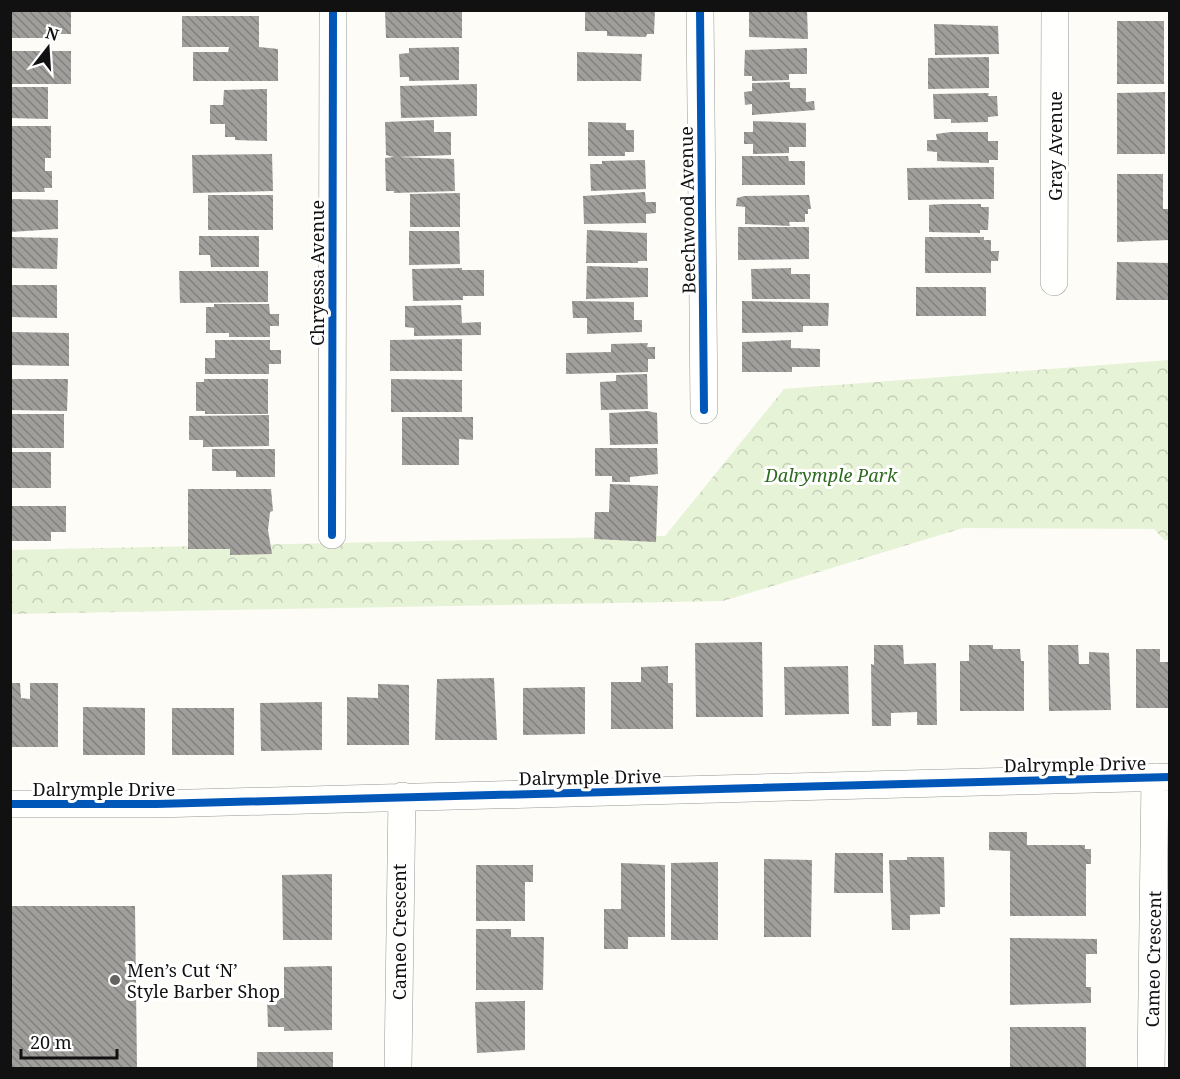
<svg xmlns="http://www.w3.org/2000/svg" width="1180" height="1079" viewBox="0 0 1180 1079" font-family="'Noto Serif',serif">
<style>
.park{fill:url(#park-crowns)}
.building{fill:url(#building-back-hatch)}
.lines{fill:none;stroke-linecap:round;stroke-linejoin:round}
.minor-casing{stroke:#979795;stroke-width:28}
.minor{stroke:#fffffe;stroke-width:27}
.cycleway-casing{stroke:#fff;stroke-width:11}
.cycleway{stroke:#0057b8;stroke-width:8}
.poi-dot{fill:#646362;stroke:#fff;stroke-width:2}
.labels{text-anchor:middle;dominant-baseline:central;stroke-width:6;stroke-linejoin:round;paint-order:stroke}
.street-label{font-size:18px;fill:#111;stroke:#fff}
.park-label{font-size:18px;font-style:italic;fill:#2f6b1f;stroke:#fff}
.poi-label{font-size:18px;fill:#111;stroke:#fff;text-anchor:start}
</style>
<defs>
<pattern id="park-crowns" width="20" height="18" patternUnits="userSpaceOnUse" patternTransform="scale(1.5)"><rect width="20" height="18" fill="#e7f3d7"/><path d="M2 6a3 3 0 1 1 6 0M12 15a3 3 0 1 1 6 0" fill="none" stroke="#c5cfb8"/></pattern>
<pattern id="building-back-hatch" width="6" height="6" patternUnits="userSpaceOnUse" patternTransform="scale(1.5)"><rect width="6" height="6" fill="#a19f9c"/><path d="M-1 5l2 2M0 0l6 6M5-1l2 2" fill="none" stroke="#82807e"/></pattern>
</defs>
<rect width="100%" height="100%" fill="#fdfcf7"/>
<path class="park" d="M1169,360V540H1164L1154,529L963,528L723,601L11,614L10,550L665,536L784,389Z"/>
<path class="building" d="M10,10H71V34H55V38H10Z
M462,10V38H386L385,11Z
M585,10H655L654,34H647L646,37L607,36V31H585Z
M807,10L808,39L749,37V11Z
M182,16H259V47L278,49V81H193V52H228L229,47H182Z
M1117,21H1164V84H1117Z
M934,24L998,26L999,54L935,55Z
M459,47V80L409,81V77H400L399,54L409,53V48Z
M807,48V74H789V80L752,81V76H744L745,50Z
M10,51H71V84H10Z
M577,52L642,54L641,81H577Z
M989,57V88L928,89V58Z
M790,82V88H806V102L814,101L815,110L752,115V104L745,105L744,92L752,91V83Z
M477,84V116L401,118L400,86Z
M10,87H48V119L10,118Z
M267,89V141L235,140V137H225V124H210V105H223L224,90Z
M1165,92V154H1117V93Z
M989,93L988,96H997L998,116L988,117V122L951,123V119H934L933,94Z
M434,120V132H451V155L397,157L454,159L455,191L394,193V191H386L385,158L394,157L386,155L385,122Z
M753,121L806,123V147H789V153L753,154V144H744V132H753Z
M588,122L626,123V130H634V152H625V156H588Z
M10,126H51V158H45V171H52V188H44L45,192H10Z
M951,132H988V141H998V160H989V163L937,161V152L927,151V140H937L936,134Z
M272,154L273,191L193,193L192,155Z
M742,156H788L789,161H805V185H742Z
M645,160L646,189L591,191L590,164H602V161Z
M994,167V199L908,200L907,168Z
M1117,174H1163V209H1170V240L1117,242Z
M645,192L646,202H656V213L646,214V223L584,224L583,196Z
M460,193V227H410V194Z
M208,195H273V230H208Z
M809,195L811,209H808V214H805V222H789L790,226L745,224V207L736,206L737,198L744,196Z
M10,199L58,200V229L10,232Z
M943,204H981V207H989L988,230H980V233L929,232V205Z
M738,227H809V259L738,260Z
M587,230L647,233V261H638V263H586Z
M409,231H459L460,264L409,265Z
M199,236H259V267H211L210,255H199Z
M10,237L58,238L57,269L10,268Z
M925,237H984V240H991V251H999L998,261H991V273H925Z
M1117,262L1170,263V300H1116Z
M587,266L648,268V297L586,299Z
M462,268V270H484V296H463V300L413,301L412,269Z
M791,268V274H810V299H752L751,269Z
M179,271H268V302L180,303Z
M10,285H57V318L10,317Z
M916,287H986V316H916Z
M572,301L634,302V320H642V332L587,334V318H573Z
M742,301L829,303L828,326H803V332L742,333Z
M214,304H269L270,314H279V326H270V337H229V333H206V307H214Z
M461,305L462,323L481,322V335L414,336V328L405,327V306Z
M10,332L69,333V366L10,365Z
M462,339V371H390V340Z
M215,340H270V350H281V364H269V374H205V358H215Z
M791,340V348L820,349V367H792V372H742V342Z
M648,343L647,347H655V359H648V372L566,374V353L611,352V344Z
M647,374L648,409L601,410L600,382L616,381V375Z
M10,379H68L67,411L10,410Z
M204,379H268V414H205V411H196V382H204Z
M391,379L462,380V412H391Z
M648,411L657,413L658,444L610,445L609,413Z
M10,414H64V448H10Z
M269,415V446L203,447V440H189V416Z
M402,417H473V440L459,439V465H402Z
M595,448H657L658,474L630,477V482H612V476H595Z
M212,449H275V477H236V471H212Z
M10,452H51V488H10Z
M610,484L658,486L656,542L594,539L595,512H609Z
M188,489H271L273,511L270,512L268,530L272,554L230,555V549H188Z
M10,506H66V532H51V541H10Z
M762,642L763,717H696L695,643Z
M874,645H903L904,664L936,663L937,725H917V712L891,713V726H872L871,664L874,665Z
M969,645H993V649H1020L1021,661H1024V711H960V661H969Z
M1048,645H1078L1079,664H1089V652L1109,653L1111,710L1049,711Z
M1136,649H1160V662H1170V708H1136Z
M668,666V683H673V729H611V682H641V667Z
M848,666L849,714L785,715L784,667Z
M494,678L497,740H435L437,679Z
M10,683H20L21,698L30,699V683H58V747H10Z
M378,684L409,685V745H347V697L378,698Z
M585,687V734L523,735V688Z
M322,702V750L261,751L260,703Z
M83,707L145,708V755H83Z
M172,708H234V755H172Z
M989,832H1027V845H1085V849H1091V864H1086V916H1010V851L989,850Z
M835,853H883V893H834Z
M907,857H944L945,907H940V914L910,915V930H892L889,860H907Z
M764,859L812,860L811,937H764Z
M718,862V940H671V863Z
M621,863L665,865V937H628V949H604V909H621Z
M476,865H533V882H525V921H476Z
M332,874V940H283L282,875Z
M10,906H135L137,1068H12Z
M476,929H511V937H544L543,990H476Z
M1010,938L1097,939V954H1086V987H1091V1003L1010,1005Z
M332,966V1030L284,1031V1027H268L267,998H284V967Z
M525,1001V1050L477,1053L475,1002Z
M1010,1027H1086V1068H1010Z
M257,1052H333V1068H257Z"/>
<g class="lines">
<defs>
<path id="minor" d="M700,10L704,410
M1054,282L1055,10
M332,535L333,10
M10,804H156L1170,777
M398,1068L402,796
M1151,1068L1155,777"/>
</defs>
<use href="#minor" class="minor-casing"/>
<use href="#minor" class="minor"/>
<defs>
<path id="cycleway" d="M700,10L704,410
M332,535L333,10
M10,804H156L1170,777"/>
</defs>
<use href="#cycleway" class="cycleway-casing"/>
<use href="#cycleway" class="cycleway"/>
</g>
<circle class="poi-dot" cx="115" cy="980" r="6"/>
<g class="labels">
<g class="street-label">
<text transform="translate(1055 146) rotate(-90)">Gray Avenue</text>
<text transform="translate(687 210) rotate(-91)">Beechwood Avenue</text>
<text transform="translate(317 273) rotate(-90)">Chryessa Avenue</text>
<text transform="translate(1075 764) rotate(-1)">Dalrymple Drive</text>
<text transform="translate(590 777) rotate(-1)">Dalrymple Drive</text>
<text x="104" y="789">Dalrymple Drive</text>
<text transform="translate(399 932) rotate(-90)">Cameo Crescent</text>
<text transform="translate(1153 959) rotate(-89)">Cameo Crescent</text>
</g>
<g class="park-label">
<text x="831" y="475">Dalrymple Park</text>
</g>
<g class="poi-label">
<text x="127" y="970">Men’s Cut ‘N’<tspan x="127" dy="21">Style Barber Shop</tspan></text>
</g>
</g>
<rect width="1180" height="1079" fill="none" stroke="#111111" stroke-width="24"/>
<g transform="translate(48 48) rotate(17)" stroke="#ffffff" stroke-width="4.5" paint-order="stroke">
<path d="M0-4.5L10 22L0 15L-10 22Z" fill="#111111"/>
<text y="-9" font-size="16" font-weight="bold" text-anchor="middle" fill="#111111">N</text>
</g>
<path d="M21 1049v9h96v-9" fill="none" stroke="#111111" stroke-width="3"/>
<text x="30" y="1049" font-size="18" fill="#111111" stroke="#ffffff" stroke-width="4.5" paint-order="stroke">20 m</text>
</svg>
